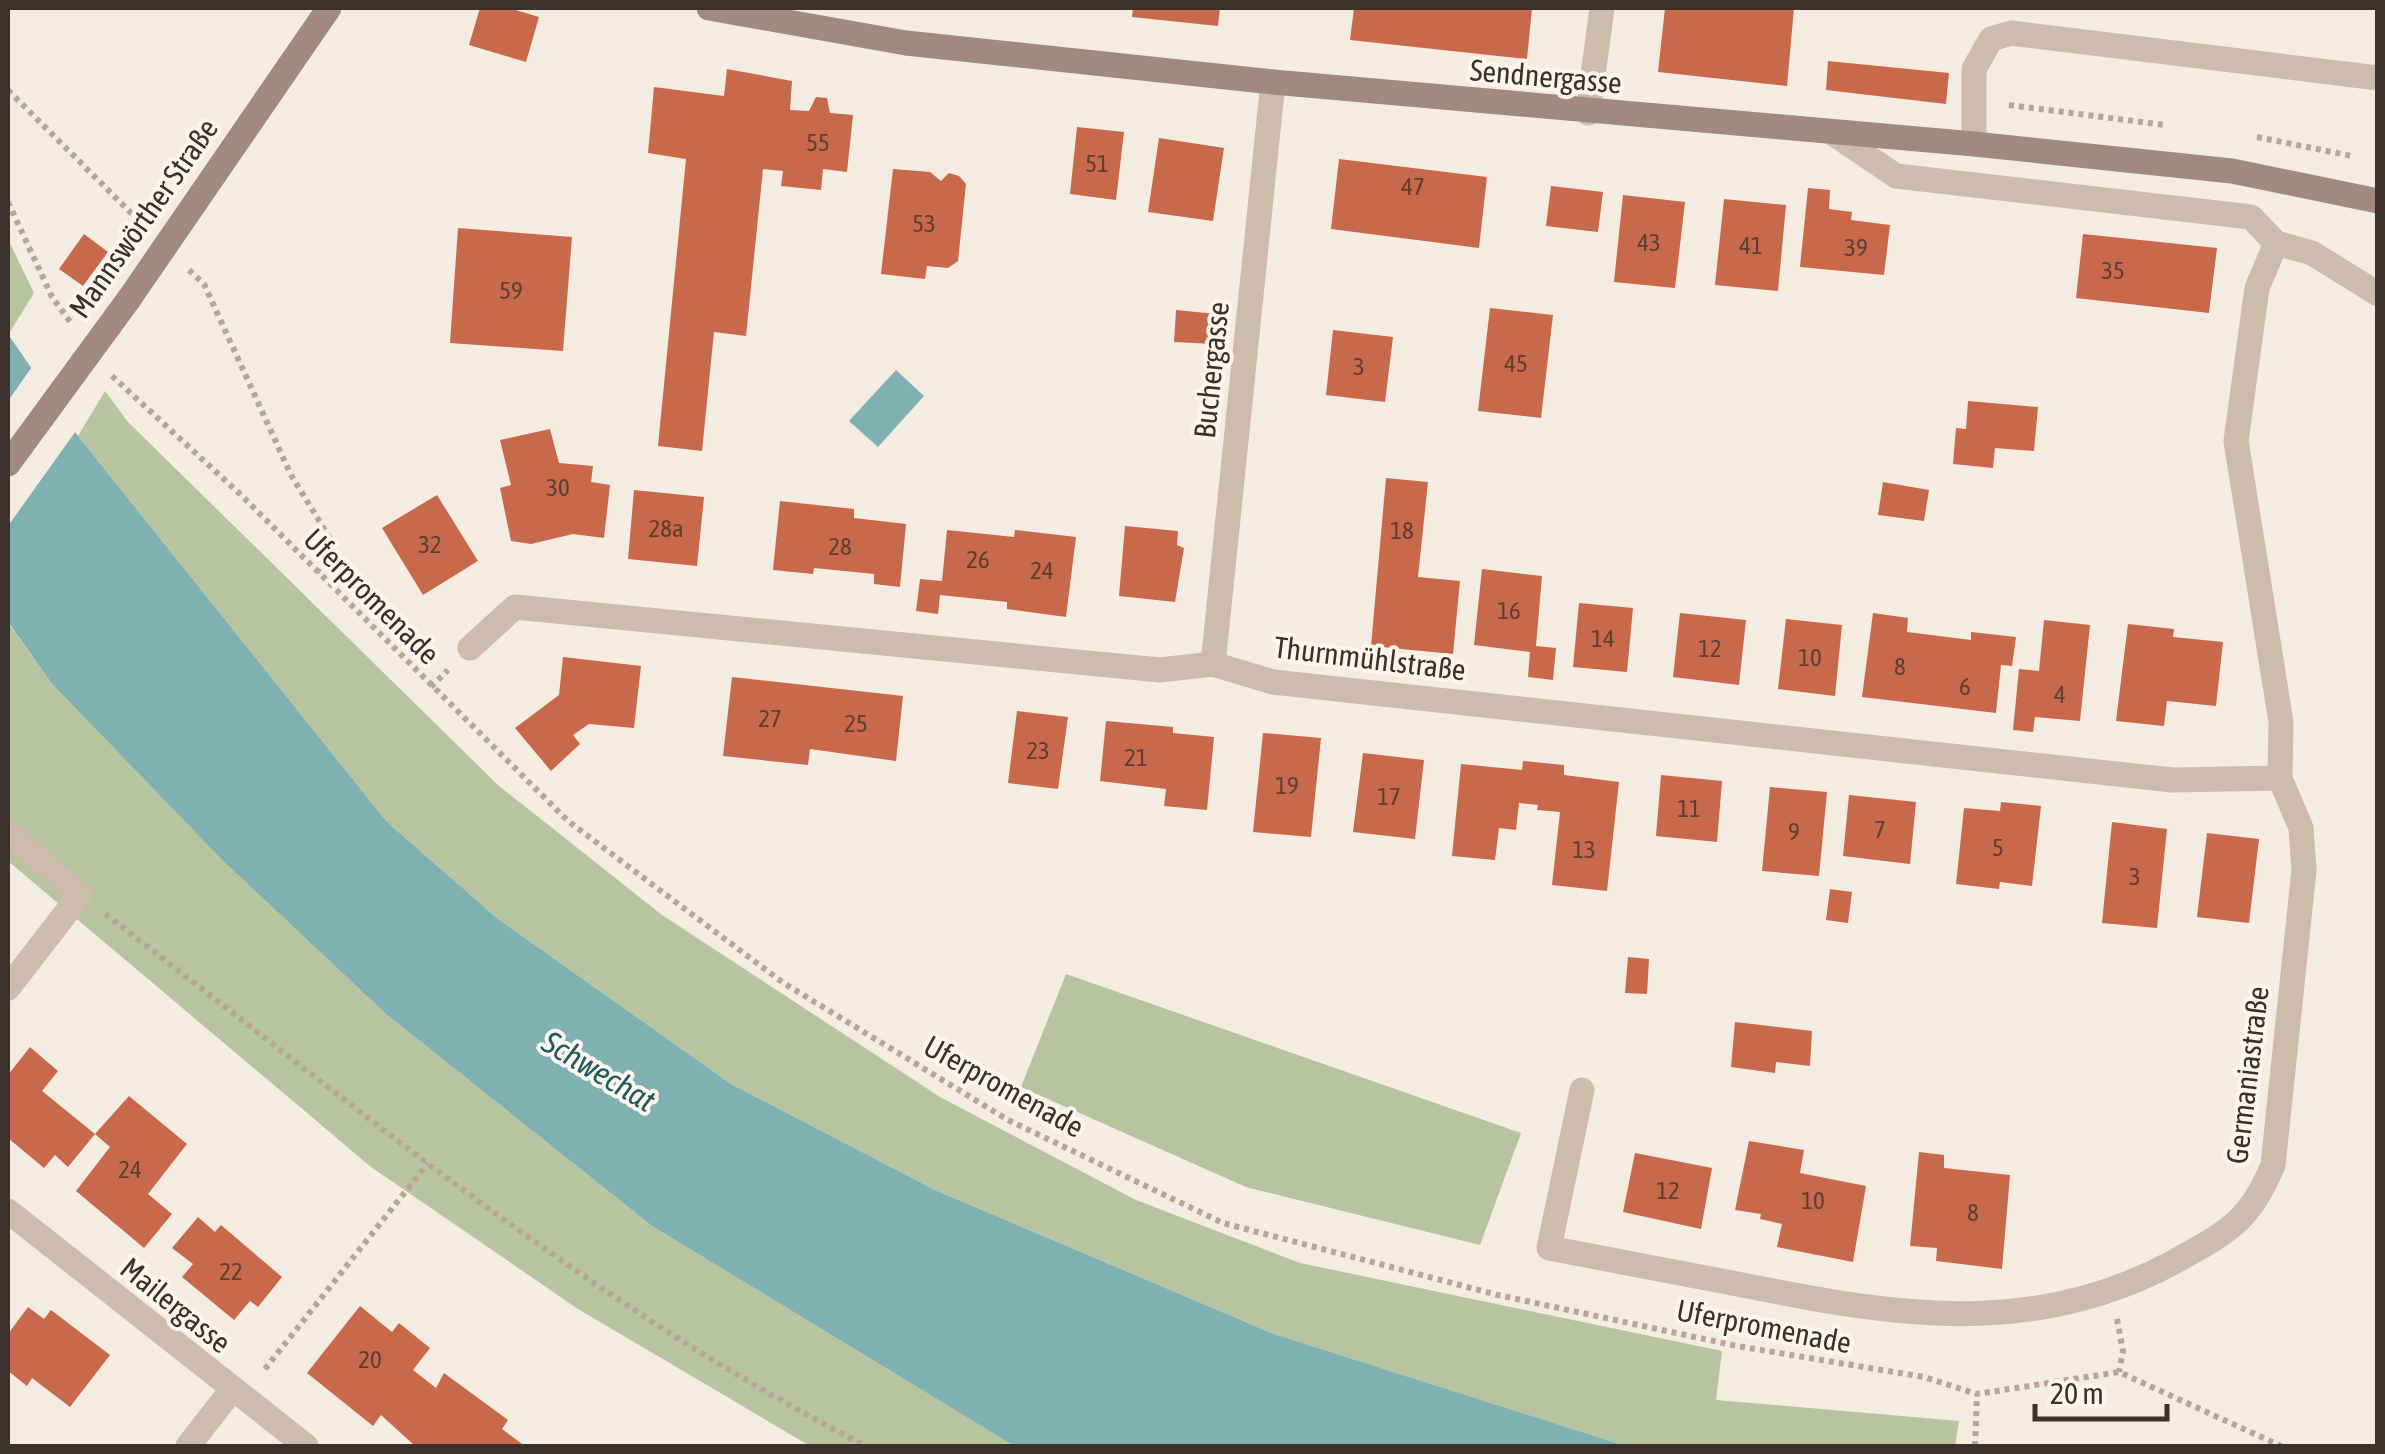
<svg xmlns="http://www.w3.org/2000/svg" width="2385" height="1454" viewBox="0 0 2385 1454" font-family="'Asap Condensed',sans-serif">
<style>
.green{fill:#b8c4a0}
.water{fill:#7fb0b2}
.pier{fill:#f4ebe1}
.building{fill:#c8694b}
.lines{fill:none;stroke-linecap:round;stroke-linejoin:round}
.path{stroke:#b9a596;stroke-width:6;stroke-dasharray:5 5;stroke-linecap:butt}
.lane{stroke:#cdbbac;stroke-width:25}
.street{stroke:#cdbbac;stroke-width:25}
.secondary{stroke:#a18a7d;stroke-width:25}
.secondary-bridge{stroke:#a18a7d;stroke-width:25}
.labels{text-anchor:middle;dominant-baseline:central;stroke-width:8;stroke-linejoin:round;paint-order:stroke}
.number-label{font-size:25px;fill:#5e3e33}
.street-label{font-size:30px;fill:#3b302b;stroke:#fbf5ee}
.water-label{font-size:32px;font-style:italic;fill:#1f5a5e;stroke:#fbf5ee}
</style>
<rect width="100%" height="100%" fill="#f4ebe1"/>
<path class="green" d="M8,239L34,293L8,335Z
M105,391L128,422L499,786L662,915L940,1097L1136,1200L1300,1263L1722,1351L1716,1400L1959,1421L1955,1446H1626L1274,1334L935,1190L731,1084L498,919L387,822L78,436Z
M8,623L52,684L222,860L386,1014L652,1226L1014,1446H810L578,1309L371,1167L8,861Z
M1066,974L1521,1133L1480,1245L1246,1187L1021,1087Z"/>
<path class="water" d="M8,334L78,436L387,822L498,919L731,1084L935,1190L1274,1334L1626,1446H1014L652,1226L386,1014L222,860L52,684L8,622Z
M896,370L924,396L878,447L849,421Z"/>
<path class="pier" d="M34,364L78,428L8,526V401Z"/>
<path class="building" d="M480,8H509L539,17L526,62L469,45Z
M1133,8H1220L1218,26L1132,17Z
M1354,8H1532L1527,59L1350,40Z
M1665,8H1794L1787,86L1658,72Z
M1828,61L1949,73L1946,104L1826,90Z
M727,69L792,81L790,110L809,111L816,97L827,98L830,113L853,115L847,172L823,169L821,190L781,186L783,171L763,169L746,336L714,332L702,451L658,446L686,159L648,153L654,87L724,96Z
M1077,127L1124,132L1116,200L1070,194Z
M1159,138L1224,148L1213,221L1148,212Z
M1339,159L1487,177L1479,248L1331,229Z
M893,169L930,172L941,181L949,173L959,176L966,184L958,261L948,268L927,266L925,279L881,274Z
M1551,186L1603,192L1598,232L1546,226Z
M1808,188L1830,190L1829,209L1852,212L1851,220L1890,225L1884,275L1800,267Z
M1623,195L1685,202L1675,288L1614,282Z
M1724,199L1786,205L1778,291L1715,285Z
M458,228L572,237L563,351L450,343Z
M84,234L108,252L83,286L59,269Z
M2083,234L2217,248L2209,313L2076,298Z
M1490,308L1553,315L1541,418L1478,411Z
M1176,310L1216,314L1213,344L1174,342Z
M1333,330L1393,337L1385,402L1326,395Z
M1968,401L2038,407L2034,451L1995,448L1993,468L1953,464L1956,428L1966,429Z
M550,429L559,463L593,466L591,482L610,485L604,538L573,534L531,544L511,541L500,488L511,485L500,440Z
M1386,478L1428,482L1418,577L1460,581L1453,654L1371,646Z
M1883,482L1929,490L1924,521L1878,515Z
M634,490L704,497L697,566L628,559Z
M437,495L478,561L423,595L382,528Z
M780,501L854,509V518L906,524L900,587L874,584V574L814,568L813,574L773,570Z
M1125,526L1178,531L1177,545L1184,548L1175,602L1119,596Z
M947,530L1014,537L1015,530L1076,537L1066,617L1007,609V602L940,595L938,614L916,611L920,579L942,581Z
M1482,569L1542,576L1536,646L1556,648L1553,680L1528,677L1530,652L1474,645Z
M1579,603L1633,608L1627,672L1573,667Z
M1680,613L1746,620L1739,685L1673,677Z
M1873,613L1908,618L1907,632L1971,640V632L2016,637L2012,666L2001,665L1996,713L1862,697Z
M1786,619L1842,625L1835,696L1778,689Z
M2044,620L2090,625L2080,721L2035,717L2033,732L2013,730L2019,669L2039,671Z
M2128,624L2174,629L2173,637L2223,642L2216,706L2167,701L2164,726L2116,721Z
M563,657L641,666L634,728L589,724L573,735L580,744L551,771L515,728L559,695Z
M732,677L903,696L896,761L810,749L808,765L723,756Z
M1017,711L1068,717L1058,789L1008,783Z
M1106,721L1173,727V733L1214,737L1207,810L1164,806L1166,789L1100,781Z
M1263,733L1321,738L1311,837L1253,832Z
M1363,753L1424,760L1415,839L1353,832Z
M1523,761L1564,765V775L1619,782L1607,891L1552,885L1560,812L1537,810L1538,805L1519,803L1516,830L1499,828L1495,860L1452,856L1461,764L1522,770Z
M1661,775L1722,781L1717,842L1656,836Z
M1770,787L1827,792L1819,876L1762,871Z
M1849,795L1916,802L1910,864L1843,856Z
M2001,802L2041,806L2032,886L2000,882L1999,889L1956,884L1964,808L2000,811Z
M2112,822L2167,829L2157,928L2102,923Z
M2207,833L2259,839L2249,923L2197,917Z
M1830,889L1852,892L1848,923L1826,920Z
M1628,957L1649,959L1647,994L1625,993Z
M1735,1022L1812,1031L1810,1066L1776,1062L1775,1073L1731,1067Z
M30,1047L58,1071L42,1091L95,1134L68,1167L55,1155L44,1168L8,1138V1075Z
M129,1096L187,1144L148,1194L172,1214L144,1248L76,1191L110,1147L95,1134Z
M1749,1141L1804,1150L1800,1173L1866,1186L1853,1262L1777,1247L1782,1224L1760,1219L1761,1214L1735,1210Z
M1919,1152L1944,1155V1168L2010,1175L2002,1269L1936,1261L1937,1248L1910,1246Z
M1635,1153L1712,1168L1701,1229L1623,1212Z
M198,1217L215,1232L221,1225L282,1277L258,1307L250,1301L234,1320L182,1277L193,1264L172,1248Z
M360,1306L392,1332L399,1323L430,1348L413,1370L436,1388L444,1373L508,1420L502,1429L522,1444L519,1446H415L381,1415L373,1426L307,1373Z
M28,1307L44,1319L51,1310L110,1355L70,1407L32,1378L27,1386L8,1371V1334Z"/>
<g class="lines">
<path class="path" d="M8,90L141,223
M2009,105L2165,125
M2257,137L2352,156
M8,202L52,297L71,323
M189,270L204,284L291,475L334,545L316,573
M112,376L240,494L568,821L782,982L1008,1120L1223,1223L1498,1295L1737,1346L1924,1377L1977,1394L2119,1372L2281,1446
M431,687L448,670
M105,914C351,1102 589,1305 866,1446
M2117,1319L2123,1351L2119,1372
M265,1369L428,1163
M1975,1446L1977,1394"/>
<path class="lane" d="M1588,113L1602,8
M1831,132L1896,176L2251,217L2276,243L2312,253L2378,294
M1974,144V69L1991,39L2011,33L2378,78
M8,832L80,895"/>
<path class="street" d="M470,648L515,607L1160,670L1213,664L1273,682L2172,780L2280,778
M1213,664L1273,82
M8,988L80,895
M1582,1090L1549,1248C1619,1261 1688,1275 1758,1288C1904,1317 2037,1336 2174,1262C2227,1232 2249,1223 2273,1165L2304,870L2301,828L2280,778L2281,722L2236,441L2257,288L2276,243
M8,1211L306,1446
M188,1446L231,1391"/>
<path class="secondary" d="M709,8L906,43L1273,82L1974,144L2232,171L2378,201
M129,299L329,8"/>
<path class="secondary-bridge" d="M8,464L129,299"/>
</g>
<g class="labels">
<g class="number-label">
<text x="818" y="142">55</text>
<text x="1097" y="163">51</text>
<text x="1413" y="186">47</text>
<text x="924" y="223">53</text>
<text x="1649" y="242">43</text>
<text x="1751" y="245">41</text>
<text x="1856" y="247">39</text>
<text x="2113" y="270">35</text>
<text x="511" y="290">59</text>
<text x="1516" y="363">45</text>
<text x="1359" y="366">3</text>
<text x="558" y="487">30</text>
<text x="666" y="528">28a</text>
<text x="1402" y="530">18</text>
<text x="430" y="544">32</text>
<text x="840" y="546">28</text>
<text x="978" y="559">26</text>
<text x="1042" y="570">24</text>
<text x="1509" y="610">16</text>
<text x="1603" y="638">14</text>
<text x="1710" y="648">12</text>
<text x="1810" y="657">10</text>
<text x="1900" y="666">8</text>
<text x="1965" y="686">6</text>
<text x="2060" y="694">4</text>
<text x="770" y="718">27</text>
<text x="856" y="723">25</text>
<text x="1038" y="750">23</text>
<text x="1136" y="757">21</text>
<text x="1287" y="785">19</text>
<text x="1389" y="796">17</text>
<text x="1689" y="808">11</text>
<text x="1880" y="829">7</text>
<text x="1794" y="831">9</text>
<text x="1998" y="847">5</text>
<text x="1584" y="849">13</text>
<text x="2135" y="876">3</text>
<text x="130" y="1169">24</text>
<text x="1668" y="1190">12</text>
<text x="1813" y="1200">10</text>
<text x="1973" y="1212">8</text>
<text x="231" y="1271">22</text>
<text x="370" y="1359">20</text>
</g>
<g class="street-label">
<text transform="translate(1546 76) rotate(5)">Sendnergasse</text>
<text transform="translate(143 218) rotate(-55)">Mannswörther Straße</text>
<text transform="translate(1211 370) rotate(-84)">Buchergasse</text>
<text transform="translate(372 596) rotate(45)">Uferpromenade</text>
<text transform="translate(1370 658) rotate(7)">Thurnmühlstraße</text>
<text transform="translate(2247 1075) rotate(-83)">Germaniastraße</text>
<text transform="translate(1004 1086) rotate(29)">Uferpromenade</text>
<text transform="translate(176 1305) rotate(39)">Mailergasse</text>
<text transform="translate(1764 1326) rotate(11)">Uferpromenade</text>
</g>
<g class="water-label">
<text transform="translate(599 1071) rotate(31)">Schwechat</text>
</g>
</g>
<rect width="2385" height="1454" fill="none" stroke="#3b302b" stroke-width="20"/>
<path d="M2035 1404v15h132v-15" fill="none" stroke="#3b302b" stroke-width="5"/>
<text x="2050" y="1404" font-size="30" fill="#3b302b" stroke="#fbf5ee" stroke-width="8" paint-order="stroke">20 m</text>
</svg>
